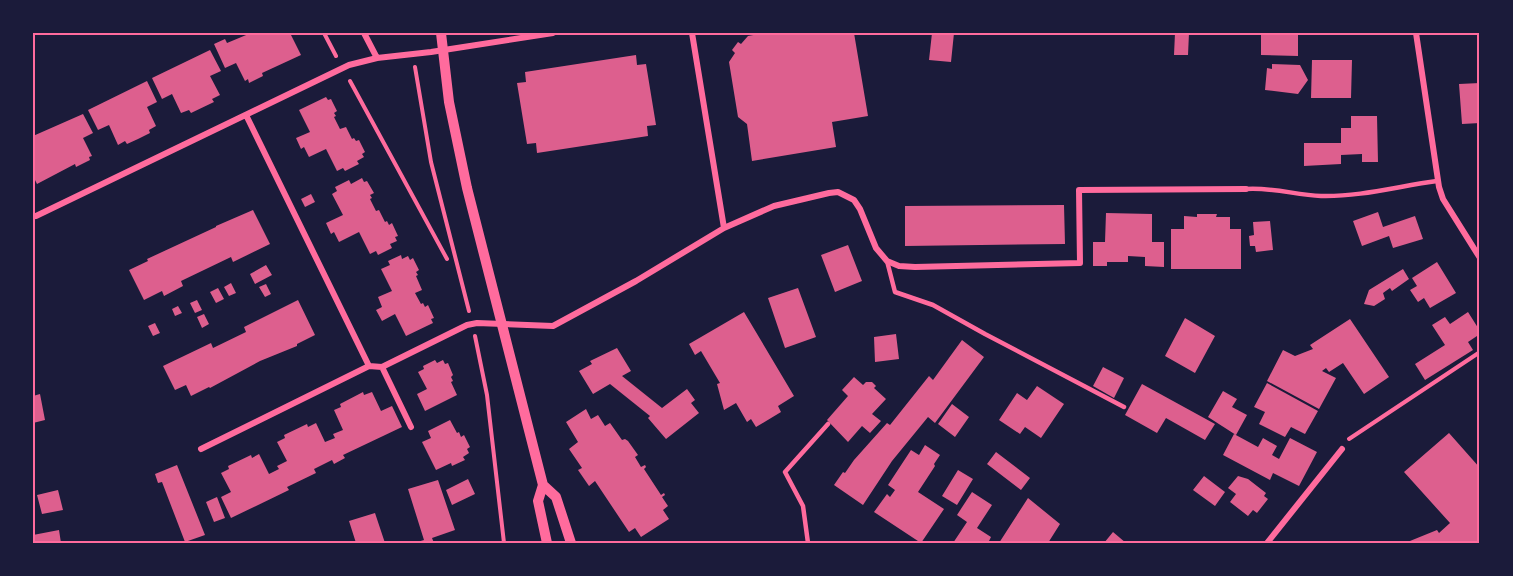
<svg xmlns="http://www.w3.org/2000/svg" width="1513" height="576" viewBox="0 0 1513 576" font-family="'DejaVu Sans',sans-serif">
<style>
.building{fill:#dd5f8e}
.lines{fill:none;stroke-linecap:round;stroke-linejoin:round}
.path{stroke:#ff6b9d;stroke-width:4}
.service{stroke:#ff6b9d;stroke-width:4.5}
.minor{stroke:#ff6b9d;stroke-width:6}
.tertiary{stroke:#ff6b9d;stroke-width:10}
.neatline{fill:none;stroke:#ff6b9d;stroke-width:2}
</style>
<rect width="100%" height="100%" fill="#1b1b3a"/>
<path class="building" d="M251,33H290L301,55L262,73L263,76L249,83L248,79L245,81L236,63L225,68L214,44L225,39L227,43Z
M764,33H854L868,116L832,122L836,147L752,161L747,124L738,117L729,62L735,53L732,50L738,42L741,44L748,36Z
M932,33H954L951,62L929,60Z
M1175,33H1189L1188,55H1174Z
M1261,33H1298V56L1261,55Z
M210,50L221,71L210,76L220,95L212,99L214,102L191,113L189,110L181,113L172,94L162,99L152,78Z
M636,55L637,65L646,64L656,125L647,126L648,136L537,153L536,143L527,144L517,83L526,82L525,72Z
M1312,60H1352L1351,98H1311Z
M1272,64L1300,65L1308,80L1298,94L1265,90L1267,68L1272,69Z
M147,81L157,102L147,107L156,126L149,130L150,133L138,139L127,144L125,141L118,145L109,125L98,130L88,110Z
M1480,83V123L1462,124L1459,84Z
M326,97L328,100L331,99L337,111L334,113L336,116L334,117L340,129L346,127L352,139L354,138L356,141L359,140L365,152L362,154L364,157L357,161L359,164L345,171L343,168L337,171L326,149L309,157L304,147L301,149L296,138L310,132L299,110Z
M83,114L93,133L83,138L92,156L89,157L90,160L76,167L75,164L37,184L33,176V136Z
M1351,116H1377L1378,162H1362V154L1341,155V164L1304,166V143H1341V128H1351Z
M362,178L364,182L367,181L374,193L370,195L372,198L370,199L376,211L379,210L385,222L387,221L389,225L392,223L398,236L395,237L397,241L390,244L392,248L378,255L376,251L370,254L359,232L339,242L334,232L331,234L326,223L343,215L332,194L337,191L335,187L349,180L351,184Z
M311,194L315,202L305,207L301,199Z
M1064,205L1065,244L905,246V206Z
M253,210L270,244L233,262L231,257L181,281L183,286L164,296L162,291L144,300L129,270L148,261L147,259L216,227V226Z
M1378,212L1383,227L1415,216L1423,239L1393,248L1389,236L1362,246L1353,221Z
M1106,213L1152,214V242H1164V267L1145,266V257L1128,256V262H1107V266H1093V242H1105Z
M1197,214H1217L1216,217H1230V229H1241V269H1171V229H1184V216L1197,217Z
M1270,221L1273,250L1256,252L1255,246H1250L1249,236L1254,235L1253,222Z
M848,245L862,281L835,292L821,255Z
M401,255L402,259L408,256L410,260L413,258L419,270L416,272L418,275L416,276L422,290L415,293L421,304L423,303L425,307L428,305L434,318L431,319L433,323L406,336L395,314L382,321L376,310L382,307L378,297L392,291L381,269L390,265L388,261Z
M1437,262L1456,293L1430,308L1424,298L1418,302L1410,290L1417,286L1412,278Z
M266,265L272,275L255,284L250,274Z
M1403,269L1409,279L1392,291L1390,288L1383,293L1385,299L1374,306L1364,304L1369,290Z
M231,283L236,293L229,296L224,287Z
M266,284L271,294L265,297L259,287Z
M218,288L224,299L216,303L210,292Z
M798,288L816,337L785,348L768,298Z
M197,300L202,310L195,313L190,303Z
M298,300L315,335L297,344V346L260,361L210,388L209,387L191,396L186,385L175,390L163,366L211,343L213,348L246,332L244,327Z
M178,306L182,313L175,316L172,309Z
M744,312L794,396L778,406L781,412L756,427L751,419L747,422L736,403L724,410L717,384L720,383L701,351L695,355L689,344Z
M1468,312L1480,331V334L1468,342L1473,350L1425,380L1415,364L1445,345L1432,325L1445,317L1450,324Z
M204,314L209,324L202,328L197,317Z
M1185,318L1215,336L1195,373L1165,356Z
M1350,319L1389,377L1364,394L1343,363L1329,372L1326,368L1322,371L1336,378L1319,409L1267,381L1283,350L1295,356L1313,349L1310,345Z
M155,323L160,333L153,336L148,326Z
M896,334L899,359L875,362L874,337Z
M962,340L984,357L935,423L928,417L892,461L863,505L834,485L843,472L845,473L854,460L887,423L890,425L929,376L933,380Z
M617,348L631,371L622,376L662,408L687,389L695,400L691,403L699,413L666,439L648,418L650,416L610,384L593,394L579,371L592,364L590,361Z
M435,360L437,363L443,360L445,364L448,363L453,375L451,377L453,381L451,382L457,395L425,411L417,394L427,389L418,372L424,369L423,366Z
M1103,367L1124,378L1114,398L1093,386Z
M854,377L863,385L866,382H872L876,386L874,388L886,399L872,414L881,421L870,433L862,426L848,442L827,420L848,396L842,390Z
M1267,383L1318,411L1305,434L1291,427L1285,437L1259,424L1265,412L1254,407Z
M1142,384L1215,424L1205,440L1166,418L1157,433L1125,415Z
M1037,386L1064,404L1041,438L1025,427L1020,434L999,420L1017,393L1027,400Z
M1223,391L1237,399L1232,407L1247,415L1236,435L1208,417Z
M363,392L364,395L372,392L381,411L392,406L402,427L343,455L345,458L334,464L332,460L314,469L316,473L287,487L289,490L231,518L221,497L231,492L221,473L229,469L228,466L251,455L252,458L259,454L269,474L279,469L277,466L287,461L277,442L285,438L284,435L307,424L308,427L316,423L325,442L335,438L333,434L343,430L334,410L341,407L340,404Z
M40,394L45,420L33,423V396Z
M952,404L969,417L955,437L938,424Z
M586,409L591,419L598,415L605,426L610,423L622,440L625,439L628,441L638,455L635,457L641,467L645,465L646,467L644,469L661,495L664,493L665,495L662,497L668,506L663,510L669,519L641,537L635,528L629,532L595,481L589,486L578,470L582,468L569,449L578,442L566,422Z
M450,420L457,433L459,432L461,437L464,435L470,447L467,449L469,453L463,457L465,460L452,466L451,463L436,470L422,442L431,438L428,431Z
M1449,433L1480,468V543H1405L1437,530L1439,533L1450,523L1404,472Z
M1234,434L1258,447L1263,438L1277,446L1272,455L1279,459L1290,438L1317,452L1299,486L1273,473L1270,480L1223,455Z
M925,445L940,455L934,464L935,466L918,492L944,509L921,543L874,512L887,494L890,497L895,490L888,485L911,450L919,455Z
M996,452L1030,478L1021,490L987,464Z
M177,465L205,535L185,542L162,482L158,483L155,474Z
M958,470L973,479L957,505L942,496Z
M1204,476L1225,492L1215,506L1193,490Z
M1238,476L1248,479L1266,493L1264,496L1268,499L1257,513L1253,510L1248,516L1230,502L1236,494L1228,488Z
M468,479L475,494L452,505L446,490Z
M438,480L455,530L432,538L434,543H414L424,540L408,489Z
M58,490L63,510L42,514L37,495Z
M972,492L992,505L977,528L991,537L988,543H953L967,522L957,515Z
M217,497L225,518L214,522L206,502Z
M1028,498L1060,524L1048,543H999Z
M375,513L385,543H356L349,521Z
M59,530L61,543H33V535Z
M1113,532L1126,543H1104Z"/>
<g class="lines">
<path class="path" d="M324,33L336,56
M415,67L431,162L469,311
M350,81L447,259
M475,336L487,395L504,543
M1349,439L1480,352"/>
<path class="service" d="M1246,189C1271,187 1296,195 1321,196C1360,197 1399,186 1437,181
M887,261L895,292L933,305L985,334L1124,407
M808,543L803,506L785,472L828,424"/>
<path class="minor" d="M364,33L377,58
M692,33L724,228
M1416,33L1439,187L1443,199L1480,258
M246,115L369,366L382,367L467,325L477,323L553,326L636,281L724,228L774,206L829,193L838,192L854,200L860,209L876,248L887,261L899,266L915,267L1080,263L1079,190L1246,189
M36,216L349,65L377,58L431,52L553,33
M382,367L411,427
M201,449L369,366
M1267,543L1342,449"/>
<path class="tertiary" d="M441,33L449,102L467,188L543,485L538,501L547,543
M543,485L556,497L571,543"/>
</g>
<rect width="1513" height="576" fill="none" stroke="#1b1b3a" stroke-width="69"/>
<rect x="34" y="34" width="1444" height="508" class="neatline"/>
</svg>
